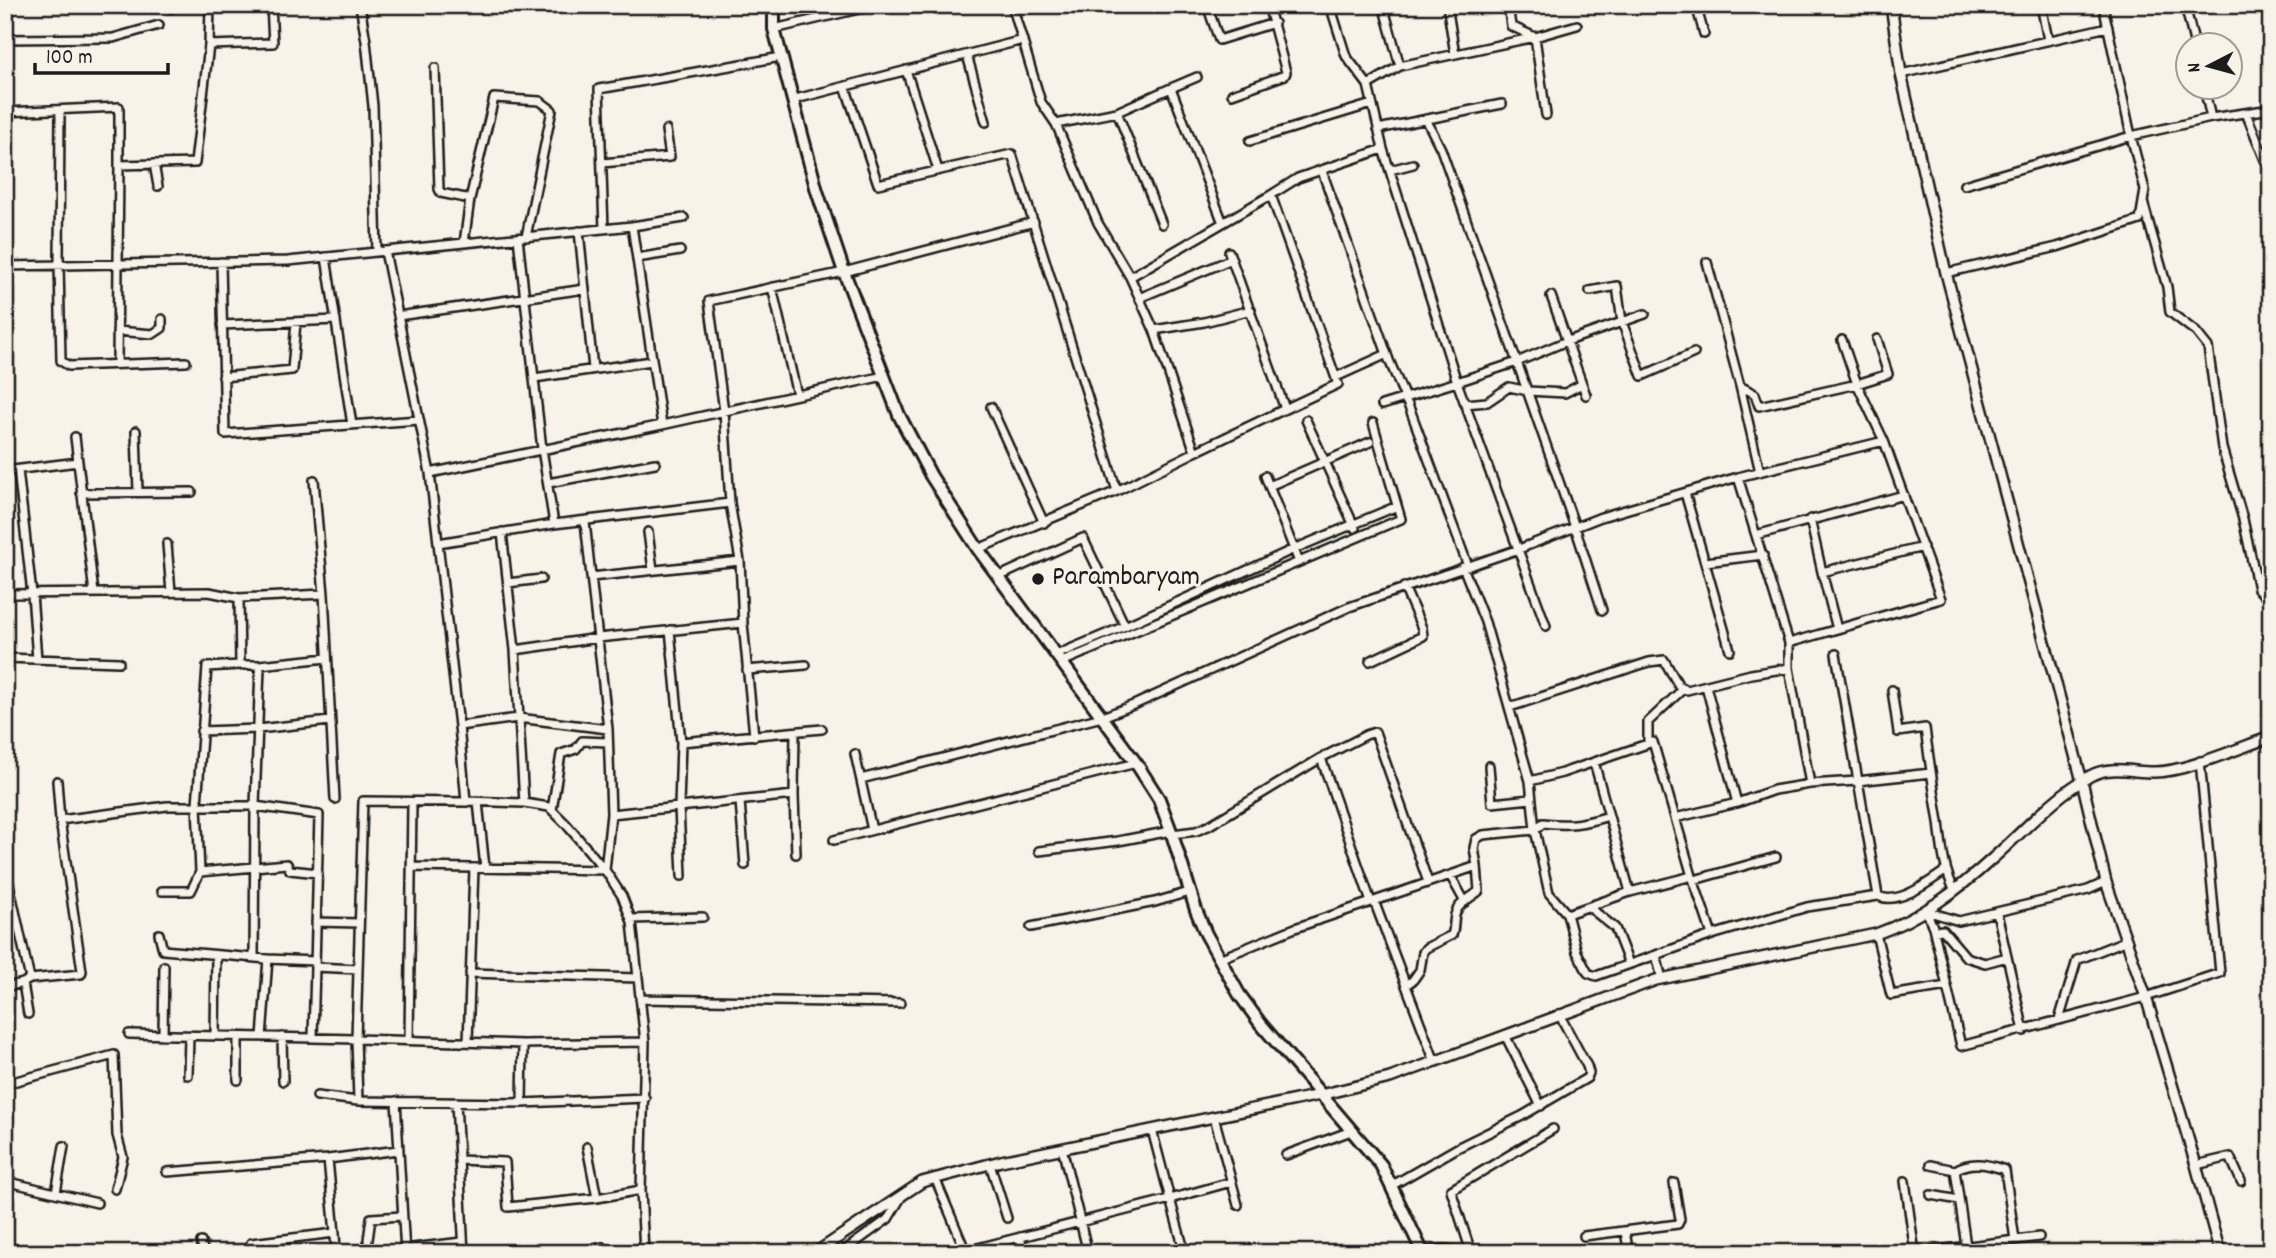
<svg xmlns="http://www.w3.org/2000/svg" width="2276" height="1258" viewBox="0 0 2276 1258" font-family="Dekko,sans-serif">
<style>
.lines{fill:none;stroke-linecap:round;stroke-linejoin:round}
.minor-casing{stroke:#1c1c1c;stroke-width:12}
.tertiary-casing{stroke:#1c1c1c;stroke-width:14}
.secondary-casing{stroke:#1c1c1c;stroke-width:16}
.minor{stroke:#f7f3e8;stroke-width:7}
.tertiary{stroke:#f7f3e8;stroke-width:9}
.secondary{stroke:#f7f3e8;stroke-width:10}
.poi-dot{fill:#1c1c1c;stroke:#f7f3e8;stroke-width:2.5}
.labels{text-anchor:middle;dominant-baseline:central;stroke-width:6;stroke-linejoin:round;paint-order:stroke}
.poi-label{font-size:28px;fill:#1c1c1c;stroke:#f7f3e8;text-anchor:start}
</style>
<rect width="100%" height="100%" fill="#f7f3e8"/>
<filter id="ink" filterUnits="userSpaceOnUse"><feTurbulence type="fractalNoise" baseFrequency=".0143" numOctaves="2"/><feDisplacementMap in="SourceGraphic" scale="14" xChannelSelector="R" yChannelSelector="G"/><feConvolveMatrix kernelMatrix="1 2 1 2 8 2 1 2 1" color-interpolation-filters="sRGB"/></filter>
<g filter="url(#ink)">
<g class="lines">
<defs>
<path id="minor" d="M360,5L366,41L373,106L377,252
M1012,5L1041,102L1056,124L1117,112L1171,88L1223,223
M1207,5L1219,40L1274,23
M1330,5L1346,56L1368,85
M1447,5L1455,54
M1508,5L1511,26L1535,37L1577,25
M1696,5L1704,34
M2041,5L2048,40
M2185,5L2195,46
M2268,5L2271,18
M171,8V5
M774,29L876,5
M5,35L10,5
M5,39L113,38L159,25
M209,45L273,43L271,5
M967,55L986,122
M1400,66L1535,37L1546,115
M435,68L439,189L441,193L470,199
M906,70L938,170
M1901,74L2108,27
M845,86L878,184L1012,154L1117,491
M1171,88L1197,77
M1232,94L1285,75L1286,72L1268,5
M792,100L1023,40
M60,111L59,264L61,361L69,366L186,362
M5,112L119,107V165
M1117,112L1162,224
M2246,113L2265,160
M2211,118L2271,109
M1426,119L1441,149L1517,362L1562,343L1645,314
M1378,129L1502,104
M1250,141L1372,104
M1383,149L1368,85L1400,66L1383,5
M602,163L670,157L666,130
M154,164L158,186
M1390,170L1413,164
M1322,171L1389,360L1411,412L1468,566
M1964,185L2131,136L2211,118L2204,88
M2143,202L2167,287L2170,312L2196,332L2208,347L2222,448L2243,519L2258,589L2271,602
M632,226L684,218
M604,229L599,89L781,57
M579,231L593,369
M518,238L542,449L554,524
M464,243L470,199L494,98L540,101L552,110L526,237
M385,251L430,473L662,425
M326,257L352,425
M637,258L680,251
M221,262L225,434L419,420
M1707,262L1740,386L1755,394L1759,406L1857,384L1884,441L1941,599L1789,643
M5,266L288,261L632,226L662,425L884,376
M1946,273L2057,247L2140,220L2145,190L2131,136L2103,5
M1130,277L1271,195
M772,287L797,395
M1590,291L1617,286L1622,322L1642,376L1694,353
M1551,296L1586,395
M1139,298L1232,259
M398,316L585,289
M222,325L336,320
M1154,330L1204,322L1251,310
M117,331L153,334L162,328V319
M1842,340L1857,384L1888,374L1877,339
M117,364L119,165L195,163L209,45L210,5
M223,377L292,370L296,322
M1336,377L1387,354
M534,378L652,361
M1740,386L1760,472
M1465,404L1487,402L1509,387L1528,391L1565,393L1582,384
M991,407L1044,523
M1285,409L1338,384L1271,195L1298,178L1383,149L1457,382L1382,405
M1306,420L1355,528
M136,431L138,492
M75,437L78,462
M1195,452L1285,409L1229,252
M18,470L32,594L37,659
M5,471L78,462L94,593
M430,473L459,726L466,801L524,803L549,807L566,824L605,870L622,896L632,922L645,1042
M1265,476L1299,562
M1738,477L1789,643V668L1810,784
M314,480L324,594L335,799
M548,483L655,463
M1269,486L1370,442
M81,493L192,492
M1685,493L1730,650
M1810,519L1822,572L1923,547
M585,522L608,729L611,814
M502,532L515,650
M648,532L653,570
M1756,535L1904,495
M438,543L554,524L730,503
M167,544L171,592
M978,549L1117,491L1195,452L1154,330L1130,277L1098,223L1056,124
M1705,562L1763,555
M1463,567L1485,622L1530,781L1562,773L1653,742L1692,876L1712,935L1656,955L1662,979
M1822,572L1837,629
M591,577L740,561
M998,577L1083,538L1125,626L1294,549L1395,507
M508,583L541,579
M5,594L209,592L239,598L240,665H259L260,667L255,806L319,815L315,967L358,969
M239,598L324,594
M1546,626L1457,382L1517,362L1575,527L1602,610
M670,630L681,742
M1836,654L1878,896
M1056,655L1125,626
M5,658L119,662
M1370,661L1423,636L1422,628L1404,587
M1062,662L1401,519L1373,423
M259,665L327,658
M747,670L806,665
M1706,686L1737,803
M1892,690L1898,732L1925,728C1929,760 1934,791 1939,822C1942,847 1943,868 1955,891
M1510,707L1649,662L1664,660L1679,686L1687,690L1751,674L1789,668
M459,726L518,718L608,729
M201,731L258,729L330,721
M795,732L794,795L796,854
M754,736L743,623L740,561L730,503L724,411L709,301L844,272L1034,222
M1648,743V722L1683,689
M855,754L872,830
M1321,758L1371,902
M1594,762L1630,892
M1489,766L1492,803L1531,799
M861,779L1102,717L1136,704L1349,607L1519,549L1601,517L1738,477L1884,441
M57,781L60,820L167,806H255L254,958
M1530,781L1535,830L1549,893L1567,914L1577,952L1588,973L1596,976L1656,955
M740,801L745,865
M467,802L363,801L356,1039L523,1044L645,1042L641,1190L644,1253
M478,802L485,868
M524,803L515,650L598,638L743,623
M552,810L561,754L576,749L582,741L608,742
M1675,818L1737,803L1774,790L1810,784L1857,781L1931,773
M1172,834L1196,831L1208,826L1321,758L1366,735L1375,732L1428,882
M834,840L1136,763
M5,849L8,879L30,979
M1039,851L1118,841L1171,831
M412,867L605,870L611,814L679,807L681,742L822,729
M200,872L287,864L290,870L318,873
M1450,875L1465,902
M682,876L679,807L794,795
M1694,880L1776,857
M162,891H191L200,872L197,805L207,667L240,665
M1374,901L1435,1062
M1589,907L1615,928L1629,964
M1926,911L1933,927L1961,1046L2146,997L2220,973L2200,761
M1926,911L1959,921L2088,890L2106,882
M1997,913L2024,1031
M1567,914L1630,892L1692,876
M631,919L703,917
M316,922L359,923
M1031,927L1155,902L1189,892
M1934,931L1943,930L1966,957L1985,963L2007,957
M159,934L163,950L268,959
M1876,934L1891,995L1947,986
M1712,935L1807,907L1878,896C1898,906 1929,882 1945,871
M1219,959L1295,928L1477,866L1474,848L1476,839L1483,835L1535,830L1543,823C1571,826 1582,824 1609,816
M470,973L638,978
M23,983L28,1014
M1406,985L1413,980L1420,970L1423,952L1426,948L1452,935C1455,927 1453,919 1456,912C1459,903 1472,897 1479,891L1477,866
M5,987L23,983L30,979L81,974L82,971L60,820
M640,999L900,1003
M2059,1020L2077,960L2127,940
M129,1034L356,1039L358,1101L522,1103L645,1098
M163,1035L164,966
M1505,1035L1541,1106
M215,1036L216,955
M262,1037L268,959L315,961
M282,1037L283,1081
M313,1037L315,967
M409,1040L412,803
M468,1042L474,868
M188,1075L189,1036
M238,1080V1037
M5,1084L114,1055L117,1135L123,1157L115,1189
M317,1096L358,1101
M396,1101L405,1253
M456,1102L464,1253
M522,1103L523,1044
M1214,1117L1238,1205
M587,1147L597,1198
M1062,1148L1088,1253
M5,1150L6,1148
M1286,1155L1351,1131
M459,1160L505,1162L508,1207L597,1198L641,1190
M990,1164L1007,1218
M1931,1165L1955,1170C1971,1160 1988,1164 2005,1170L2015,1240
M2196,1165L2230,1157L2241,1181
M1955,1170L1966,1246
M167,1172L328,1159
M935,1178L966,1252
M5,1181L97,1203
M1905,1181L1915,1253
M1391,1186L1459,1147L1522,1116L1587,1078L1589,1073L1587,1066L1559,1014
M56,1193L64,1146
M1931,1195L1959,1200
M1625,1232L1629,1253
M335,1233L336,1253
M1584,1236L1678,1224L1680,1219L1674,1183
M1020,1237L1024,1253
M368,1240L371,1218L402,1216
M201,1242L204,1253
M404,1249L462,1242
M966,1251L1170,1199L1152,1130
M1422,1252L1444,1249L1473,1253
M1471,1252L1451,1190L1553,1129
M252,1253L251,1243L335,1233L328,1159L398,1150
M574,1253L603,1247
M841,1253L888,1219L902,1196
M1185,1253L1170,1199L1231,1182
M1915,1253L2039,1237"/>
<path id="tertiary" d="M1891,5L1901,74L1946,273L2082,781L2106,882L2146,997L2196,1165L2220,1253
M815,1253L922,1182L1001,1161L1320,1095L1390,1078L1656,980L1876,934C1921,918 1957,891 1992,859C2024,831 2053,797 2090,776C2109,765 2132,772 2153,772C2183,773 2241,747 2271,737"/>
<path id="secondary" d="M774,5V29L817,191L844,272L899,415L931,476L978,549L1136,763L1159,799L1172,834L1196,910L1206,934L1239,994L1260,1023L1381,1165L1423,1253"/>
</defs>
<use href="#minor" class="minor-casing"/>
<use href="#tertiary" class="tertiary-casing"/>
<use href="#secondary" class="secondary-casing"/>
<use href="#minor" class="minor"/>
<use href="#tertiary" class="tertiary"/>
<use href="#secondary" class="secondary"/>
</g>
</g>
<circle class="poi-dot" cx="1038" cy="579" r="7"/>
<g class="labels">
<g class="poi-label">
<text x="1052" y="579">Parambaryam</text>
</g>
</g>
<rect width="2276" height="1258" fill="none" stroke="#f7f3e8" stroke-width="28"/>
<rect x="14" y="14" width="2248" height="1230" fill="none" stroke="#1c1c1c" stroke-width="2.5" filter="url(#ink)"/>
<g transform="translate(2209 66) rotate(264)"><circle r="33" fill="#f7f3e8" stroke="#9f9d96" stroke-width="2"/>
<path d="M0-5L12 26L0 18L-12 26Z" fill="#1c1c1c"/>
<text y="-10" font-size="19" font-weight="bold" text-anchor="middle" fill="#1c1c1c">N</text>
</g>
<path d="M35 63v10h133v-10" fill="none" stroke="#1c1c1c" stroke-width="3.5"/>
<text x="46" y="63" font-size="21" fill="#1c1c1c" stroke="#f7f3e8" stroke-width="5" paint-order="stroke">100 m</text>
</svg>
